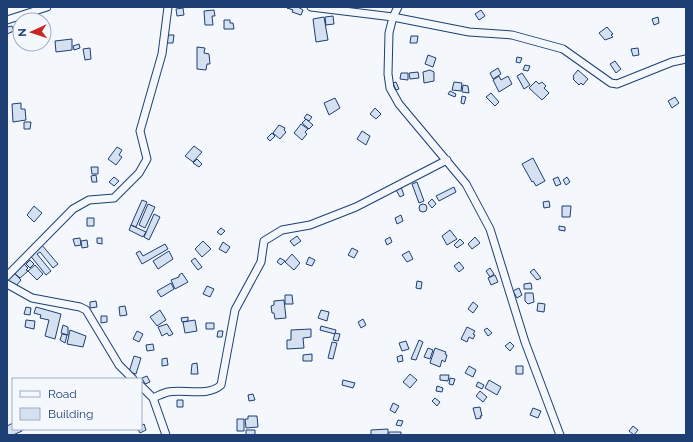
<svg xmlns="http://www.w3.org/2000/svg" width="693" height="442" viewBox="0 0 693 442" font-family="Raleway,sans-serif">
<style>
.building{fill:#d5e0f0;stroke:#1d3f73}
.lines{fill:none;stroke-linecap:round;stroke-linejoin:round}
.minor-casing{stroke:#1d3f73;stroke-width:9}
.minor{stroke:#f4f7fb;stroke-width:7}
</style>
<rect width="100%" height="100%" fill="#f4f7fb"/>
<path class="building" d="M298,7L303,10L301,15L292,12L293,10L287,8Z
M183,8L184,15L177,16L176,9Z
M214,10L215,16H212L213,25H205L204,11Z
M481,10L485,16L479,20L475,14Z
M333,16L334,24L326,25L325,17Z
M324,17L328,40L316,42L313,19Z
M658,17L659,23L654,25L652,19Z
M224,20H230V23H233L234,29H224Z
M12,26L14,31L7,34V27Z
M607,27L613,34L611,35L613,37L605,40L599,33Z
M168,35H174L173,43H167Z
M411,36H418L417,43H410Z
M72,39V50L56,52L55,41Z
M79,44L80,48L74,50L73,46Z
M197,47L205,48L204,53L209,54L210,64H207L206,70L197,69Z
M90,48L91,59L85,60L83,49Z
M638,48L639,55L633,56L631,49Z
M428,55L436,58L433,67L425,64Z
M517,57L522,58L520,63L516,62Z
M615,61L621,69L616,73L610,64Z
M525,65L530,66L528,71L523,70Z
M498,68L501,74L493,79L490,73Z
M430,70L434,72V81L424,83L423,72Z
M578,70L588,79L583,85L581,83L579,85L573,79L574,78L573,76Z
M418,72L419,78L410,79L409,73Z
M401,73H408V80L400,79Z
M522,73L530,85L524,89L517,76Z
M499,76L501,80L508,76L512,84L499,92L493,80Z
M536,81L539,84L542,82L546,86L544,88L549,93L542,100L529,88Z
M396,82L399,89L396,90L393,83Z
M454,82L462,83L461,91L452,90Z
M463,85L468,86L469,93L462,92Z
M450,91L456,94L455,97L448,94Z
M491,93L499,102L495,106L486,97Z
M462,96L466,97L464,104L461,103Z
M675,97L679,103L672,108L668,101Z
M335,98L340,108L329,115L324,103Z
M21,103V109H25L26,120L13,122L12,104Z
M375,108L381,114L376,119L370,114Z
M307,114L312,117L309,121L304,118Z
M306,119L313,125L309,129L302,123Z
M24,122H31L30,129H24Z
M301,124L308,129L305,132L307,134L302,140L294,133Z
M279,125L285,128L284,130L286,132L280,139L273,133Z
M362,131L370,136L366,145L357,139Z
M272,133L275,136L270,141L267,138Z
M194,146L202,152L193,162L185,156Z
M117,147L122,150L119,155L122,157L116,165L108,159Z
M533,158L545,181L536,186L533,181L532,182L522,164Z
M197,159L202,164L199,167L193,163Z
M91,167H98V174H92Z
M96,175L97,182H92L91,176Z
M114,177L119,181L114,186L109,182Z
M558,177L561,184L556,186L553,179Z
M567,177L570,182L566,185L563,180Z
M417,182L424,201L419,203L412,184Z
M401,187L404,195L400,197L396,190Z
M454,187L456,192L439,201L436,196Z
M432,199L436,204L432,208L428,203Z
M142,200L147,202L136,227L131,225Z
M549,201L550,207L544,208L543,202Z
M148,204L155,207L145,228L139,225Z
M419 208a4 4 0 1 1 8 0a4 4 0 1 1-8 0Z
M34,206L42,213L34,222L27,215Z
M562,206H571L570,217H562Z
M154,214L160,217L149,240L144,237Z
M401,215L403,221L397,224L395,218Z
M87,218H94V226H87Z
M131,225L146,232L143,237L129,230Z
M559,226L565,227V231L559,230Z
M221,228L225,231L221,235L217,232Z
M450,230L457,239L447,245L442,236Z
M297,236L301,241L294,246L290,241Z
M390,237L392,242L387,245L385,240Z
M475,237L480,243L472,249L468,244Z
M80,238L81,245L75,246L73,239Z
M97,238H102V244L97,243Z
M460,239L464,243L457,248L454,245Z
M87,240L88,247L82,248L81,241Z
M203,241L211,249L202,257L195,249Z
M223,242L230,247L226,253L219,249Z
M41,244L58,264L53,268L40,252L37,254L51,271L46,275L29,254Z
M165,244L168,249L142,264L136,253L140,251L143,256Z
M352,248L358,251L354,258L348,255Z
M169,251L173,259L158,269L153,261Z
M409,251L413,259L407,262L402,255Z
M292,254L300,263L294,270L285,262Z
M309,257L315,260L312,266L306,264Z
M195,258L202,267L198,270L191,261Z
M280,258L285,261L281,265L277,262Z
M30,260L34,264L30,268L26,264Z
M22,262L28,268L26,270L28,271L20,278L13,272Z
M459,262L464,268L459,272L454,266Z
M35,265L43,274L37,280L28,271Z
M490,268L494,274L490,277L486,271Z
M534,269L541,278L537,280L530,272Z
M14,273L21,280L15,287L8,280Z
M182,273L188,282L175,289L171,280L179,277V275Z
M495,275L498,282L491,285L488,278Z
M417,281L422,282L421,289L416,288Z
M171,283L174,289L161,297L157,291Z
M531,283L532,289H524V284Z
M207,286L214,289L210,297L203,294Z
M519,288L522,295L517,298L513,291Z
M525,293H533L534,302L528,304L525,301Z
M285,295H292L293,304H285Z
M284,300L286,318L275,319L274,313H272L271,306L274,305V301Z
M96,301L97,307L90,308V302Z
M473,302L478,306L473,313L468,309Z
M538,303L545,304L544,312L537,311Z
M125,306L127,315L120,316L119,307Z
M26,307L31,308L30,315L24,314Z
M36,307L61,314L55,339L45,336L49,320L40,318L41,315L34,313Z
M160,310L166,320L157,326L150,317Z
M321,310L329,312L327,321L318,318Z
M101,316H107V322L101,323Z
M188,317V321L182,322L181,318Z
M363,319L366,325L361,328L358,322Z
M26,320L35,321L34,329L25,327Z
M195,320L197,331L185,333L183,322Z
M206,323H214V329H206Z
M167,324L173,334L169,336L167,333L162,336L158,327Z
M63,325L68,327V335L61,333Z
M321,326L336,330L335,334L320,330Z
M467,327L475,331L473,334L475,335L473,339L469,337L467,342L461,339Z
M487,328L492,333L488,336L484,330Z
M311,329V337L303,338L304,348L287,349V340H291V330Z
M70,330L86,336L83,347L67,344Z
M137,331L143,334L139,342L133,339Z
M218,331H223L222,337H217Z
M335,333L340,334L338,341L333,340Z
M62,334L67,335L65,343L60,340Z
M419,340L423,342L416,360L411,359Z
M406,341L409,349L402,351L399,343Z
M332,342L337,343L333,359L328,358Z
M510,342L514,346L510,351L505,346Z
M153,344L154,350L147,351L146,345Z
M428,348L433,350L430,359L424,357Z
M435,348L446,352L445,354L447,355L445,362L442,360L440,367L430,363Z
M312,354V361H303V355Z
M402,355L403,361L398,362L397,357Z
M134,356L141,358L136,374L129,372Z
M167,358L168,365L162,366V359Z
M197,363L198,374H191L192,364Z
M469,366L476,370L473,377L465,373Z
M516,366H523V374H516Z
M410,374L417,380L410,388L403,382Z
M440,375H449L448,381L440,380Z
M147,376L150,382L145,384L142,378Z
M450,378L455,379L453,385L449,384Z
M343,380L355,383L353,388L342,385Z
M489,380L501,387L497,395L485,388Z
M478,382L484,385L482,389L476,386Z
M437,386L443,388L442,392L436,391Z
M480,391L487,397L483,402L476,396Z
M253,394L255,400L249,401L248,395Z
M435,398L440,402L437,406L432,401Z
M177,400H183V407H177Z
M393,403L399,406L395,413L390,410Z
M480,407L482,416H480L481,418L476,419L473,408Z
M533,408L541,411L538,418L530,415Z
M248,416H257L258,427L246,428L245,419H248Z
M237,419H244V431H237Z
M398,420L403,421L401,426L396,425Z
M13,423V429H21L22,431L13,435H7V426Z
M144,424L146,430L140,433L138,429H141V426Z
M633,426L638,430L634,435L629,431Z
M388,429V435H371V430Z
M246,430H255V435H246Z
M389,432H401V435H389Z"/>
<g class="lines">
<defs>
<path id="minor" d="M311,7L393,17L469,32L512,35L563,49L611,83L617,84L672,62L686,59
M398,7L393,17L389,33L388,74L390,88L399,104L466,184L490,229L525,342L560,435
M7,20L47,7
M7,276L73,209L89,200L114,198L139,173L147,159L140,131L162,54L168,7
M7,284L32,298L80,307L86,310L119,365L133,379
M141,386L153,398L166,435
M153,398C158,396 163,393 168,392C184,389 208,397 221,385L235,310L261,262L264,241L282,230L310,225L356,207L447,160"/>
</defs>
<use href="#minor" class="minor-casing"/>
<use href="#minor" class="minor"/>
</g>
<rect width="693" height="442" fill="none" stroke="#1d3f73" stroke-width="16"/>
<rect x="12" y="378" width="130" height="52" fill="#f4f7fb" stroke="#9eadc5"/>
<rect x="20" y="391" width="20" height="6" fill="#f4f7fb" stroke="#9eadc5"/>
<text x="48" y="398" font-size="12" fill="#1d3f73">Road</text>
<rect x="20" y="408" width="20" height="12" fill="#d5e0f0" stroke="#9eadc5"/>
<text x="48" y="418" font-size="12" fill="#1d3f73">Building</text>
<g transform="translate(32 32) rotate(267)"><circle r="19" fill="#f4f7fb" stroke="#9eadc5"/>
<path d="M0-3L7 15L0 10L-7 15Z" fill="#c62828"/>
<text y="-6" font-size="11" font-weight="bold" text-anchor="middle" fill="#1d3f73">N</text>
</g>
</svg>
